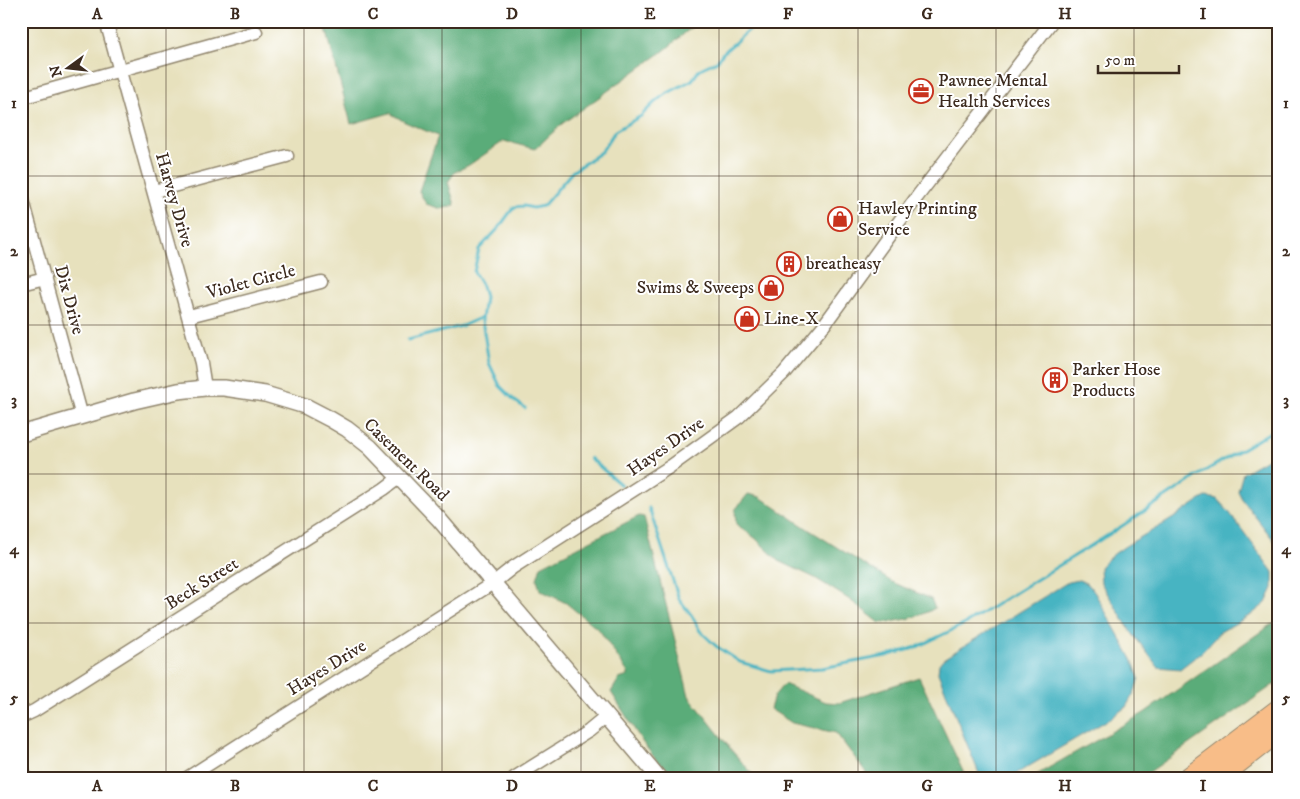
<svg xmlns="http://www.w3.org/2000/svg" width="1300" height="799" viewBox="0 0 1300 799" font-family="'IM FELL DW Pica',serif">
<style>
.forest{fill:#5aac79;stroke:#4a6b4c}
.water{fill:#47b4c2;stroke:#416f70}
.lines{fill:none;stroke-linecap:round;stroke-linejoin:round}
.stream{stroke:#47b4c2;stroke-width:3}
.minor-casing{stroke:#91866e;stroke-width:15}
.tertiary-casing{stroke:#91866e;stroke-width:18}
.trunk-casing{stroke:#91866e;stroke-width:22}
.minor{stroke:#fff;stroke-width:12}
.tertiary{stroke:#fff;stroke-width:15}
.trunk{stroke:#f8bd88;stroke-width:20}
.grid{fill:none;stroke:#3b2a1e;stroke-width:1;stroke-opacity:0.55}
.labels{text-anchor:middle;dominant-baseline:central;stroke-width:4;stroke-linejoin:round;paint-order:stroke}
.poi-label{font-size:18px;fill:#3b2a1e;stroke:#fff;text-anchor:start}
.street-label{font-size:18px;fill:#3b2a1e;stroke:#fff}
.neatline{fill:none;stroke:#3b2a1e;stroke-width:2}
.grid-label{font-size:16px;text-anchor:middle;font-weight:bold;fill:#3b2a1e}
</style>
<rect width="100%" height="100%" fill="#fff"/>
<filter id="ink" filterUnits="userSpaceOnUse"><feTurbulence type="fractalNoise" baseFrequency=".02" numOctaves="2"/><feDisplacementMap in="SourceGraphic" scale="10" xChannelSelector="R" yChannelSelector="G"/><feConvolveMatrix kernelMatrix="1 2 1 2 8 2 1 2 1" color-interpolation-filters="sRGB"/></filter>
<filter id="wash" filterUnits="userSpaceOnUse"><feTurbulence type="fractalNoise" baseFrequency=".0096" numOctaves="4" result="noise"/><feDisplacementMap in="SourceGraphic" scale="20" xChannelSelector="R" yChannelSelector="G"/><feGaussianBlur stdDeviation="1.12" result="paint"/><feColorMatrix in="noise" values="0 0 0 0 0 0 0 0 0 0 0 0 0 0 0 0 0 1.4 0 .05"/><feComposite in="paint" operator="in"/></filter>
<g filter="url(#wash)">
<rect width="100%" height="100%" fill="#e7e1bd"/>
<path class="forest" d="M324,21H699L665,50L563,123L535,149L504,141L469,165L455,172L448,182L455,205L442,209L426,204L419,191L438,136L405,122L390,113L351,124Z
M748,494L760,497L808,529L892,582L931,599L935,608C919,618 900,621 880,623L850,600L815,578L779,561L755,538L736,524L735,510Z
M639,516L644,517L689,696L733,752L756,778H680L667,774L643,743L611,692L619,679L628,676V673L600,631L566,603L540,590L537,579L541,566Z
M1279,619V681L1141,778H1031L1144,713Z
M919,677L966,778H868L865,771L836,733L792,723L770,709L774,696L784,684L826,702L839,703Z"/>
<path class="water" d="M1279,452V547L1243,501L1238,491L1243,473Z
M1206,497L1217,499L1229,512L1273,572V588L1266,603L1251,615L1220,632L1203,651L1180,669L1158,667L1129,629L1101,583L1100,567C1116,548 1146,535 1167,522C1181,514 1192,504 1206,497Z
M1079,580L1088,584L1095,593L1132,659L1139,678L1135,691L1126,707L1111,718L1009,778H983L980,776L938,673L939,664L943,659L1055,590L1068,582Z"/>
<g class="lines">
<path class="stream" d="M408,340L462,326L482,317
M525,408L515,401L500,386L489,363L482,320L485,297L482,286L474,272L479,249L497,230L514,207L524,206L533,208L543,206L572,172L602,151L615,131L641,116L655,102L666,94L692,80L700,69L717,61L723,53L759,21
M590,458L621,485
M649,508L679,599L692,616L700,631L716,646L740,662L771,671L822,668L886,656L917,647L965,624L1113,532L1205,471L1279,427"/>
</g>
</g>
<g filter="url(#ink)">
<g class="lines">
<defs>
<path id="minor" d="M106,21L201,363L205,388
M21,98L256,32
M154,191L287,156
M21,193L82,417
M21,284L45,278
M189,316L321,282
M21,717L34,711L384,489L400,477
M21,762L25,778
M187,778L493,583L512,568L671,466L739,417L784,373L824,325L917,197L1052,21
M514,778L589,731L606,717"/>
<path id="tertiary" d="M21,434L134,401L178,391L205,388H224L265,394L305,406L330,419L347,429L370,447L438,518L659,778"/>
<path id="trunk" d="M1188,778L1279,709
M1219,778L1279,731"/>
</defs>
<use href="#minor" class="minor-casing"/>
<use href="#tertiary" class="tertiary-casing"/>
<use href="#trunk" class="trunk-casing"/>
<use href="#minor" class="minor"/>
<use href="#tertiary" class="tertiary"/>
<use href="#trunk" class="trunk"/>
</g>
</g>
<path class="grid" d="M166,21V778M304,21V778M442,21V778M581,21V778M719,21V778M858,21V778M996,21V778M1134,21V778M21,176H1279M21,325H1279M21,474H1279M21,623H1279"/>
<defs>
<symbol id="office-ring" viewBox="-11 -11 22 22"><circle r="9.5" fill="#fff" stroke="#c8321e" stroke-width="1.5"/><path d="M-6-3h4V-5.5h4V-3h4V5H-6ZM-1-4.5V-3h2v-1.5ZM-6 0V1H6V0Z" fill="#c8321e"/></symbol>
<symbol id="shop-ring" viewBox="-11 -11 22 22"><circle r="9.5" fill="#fff" stroke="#c8321e" stroke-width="1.5"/><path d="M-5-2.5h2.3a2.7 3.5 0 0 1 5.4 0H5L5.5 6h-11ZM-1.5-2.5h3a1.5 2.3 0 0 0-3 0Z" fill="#c8321e"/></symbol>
<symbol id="building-ring" viewBox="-11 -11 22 22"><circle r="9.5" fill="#fff" stroke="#c8321e" stroke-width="1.5"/><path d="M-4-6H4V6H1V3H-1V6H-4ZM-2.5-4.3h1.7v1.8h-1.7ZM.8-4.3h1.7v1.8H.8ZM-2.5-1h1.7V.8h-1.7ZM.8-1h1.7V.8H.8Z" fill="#c8321e"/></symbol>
</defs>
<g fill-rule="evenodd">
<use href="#office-ring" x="907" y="77" width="28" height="28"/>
<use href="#shop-ring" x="826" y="205" width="28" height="28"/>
<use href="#building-ring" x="775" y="250" width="28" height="28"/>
<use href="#shop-ring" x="757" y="274" width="28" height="28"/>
<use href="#shop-ring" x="733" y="305" width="28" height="28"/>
<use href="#building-ring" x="1041" y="366" width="28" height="28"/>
</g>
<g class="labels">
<g class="poi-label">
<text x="938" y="81">Pawnee Mental<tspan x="938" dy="21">Health Services</tspan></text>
<text x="858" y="209">Hawley Printing<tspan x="858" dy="21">Service</tspan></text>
<text x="806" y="264">breatheasy</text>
<text x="754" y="288" text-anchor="end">Swims &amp; Sweeps</text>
<text x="764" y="319">Line-X</text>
<text x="1072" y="370">Parker Hose<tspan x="1072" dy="21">Products</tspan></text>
</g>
<g class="street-label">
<text transform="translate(174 200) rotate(74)">Harvey Drive</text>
<text transform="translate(251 282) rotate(-15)">Violet Circle</text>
<text transform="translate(69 300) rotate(75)">Dix Drive</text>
<text transform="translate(666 447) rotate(-35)">Hayes Drive</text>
<text transform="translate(406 460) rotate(44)">Casement Road</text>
<text transform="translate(202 584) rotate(-32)">Beck Street</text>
<text transform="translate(327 668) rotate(-32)">Hayes Drive</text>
</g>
</g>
<rect width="1300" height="799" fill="none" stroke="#fff" stroke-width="55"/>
<g transform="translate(68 68) rotate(255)" stroke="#ffffff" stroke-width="4" paint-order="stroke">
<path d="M0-4L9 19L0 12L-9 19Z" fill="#3b2a1e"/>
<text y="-8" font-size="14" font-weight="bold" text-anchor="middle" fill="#3b2a1e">N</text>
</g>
<path d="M1098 65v8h81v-8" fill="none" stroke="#3b2a1e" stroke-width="2.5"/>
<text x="1105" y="65" font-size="15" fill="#3b2a1e" stroke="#ffffff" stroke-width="4" paint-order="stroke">50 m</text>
<rect x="28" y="28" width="1244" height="744" class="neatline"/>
<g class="grid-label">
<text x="97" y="19">A</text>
<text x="235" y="19">B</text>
<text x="373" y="19">C</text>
<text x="512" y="19">D</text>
<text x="650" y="19">E</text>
<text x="788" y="19">F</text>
<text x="927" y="19">G</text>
<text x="1065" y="19">H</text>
<text x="1203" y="19">I</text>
<text x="14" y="108">1</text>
<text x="1286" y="108">1</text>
<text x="14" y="256">2</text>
<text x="1286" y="256">2</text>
<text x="14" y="405">3</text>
<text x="1286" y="405">3</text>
<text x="14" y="554">4</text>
<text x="1286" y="554">4</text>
<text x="14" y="703">5</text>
<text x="1286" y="703">5</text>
<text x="97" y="791">A</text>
<text x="235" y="791">B</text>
<text x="373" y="791">C</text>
<text x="512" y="791">D</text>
<text x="650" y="791">E</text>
<text x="788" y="791">F</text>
<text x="927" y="791">G</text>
<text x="1065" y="791">H</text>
<text x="1203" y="791">I</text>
</g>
</svg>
